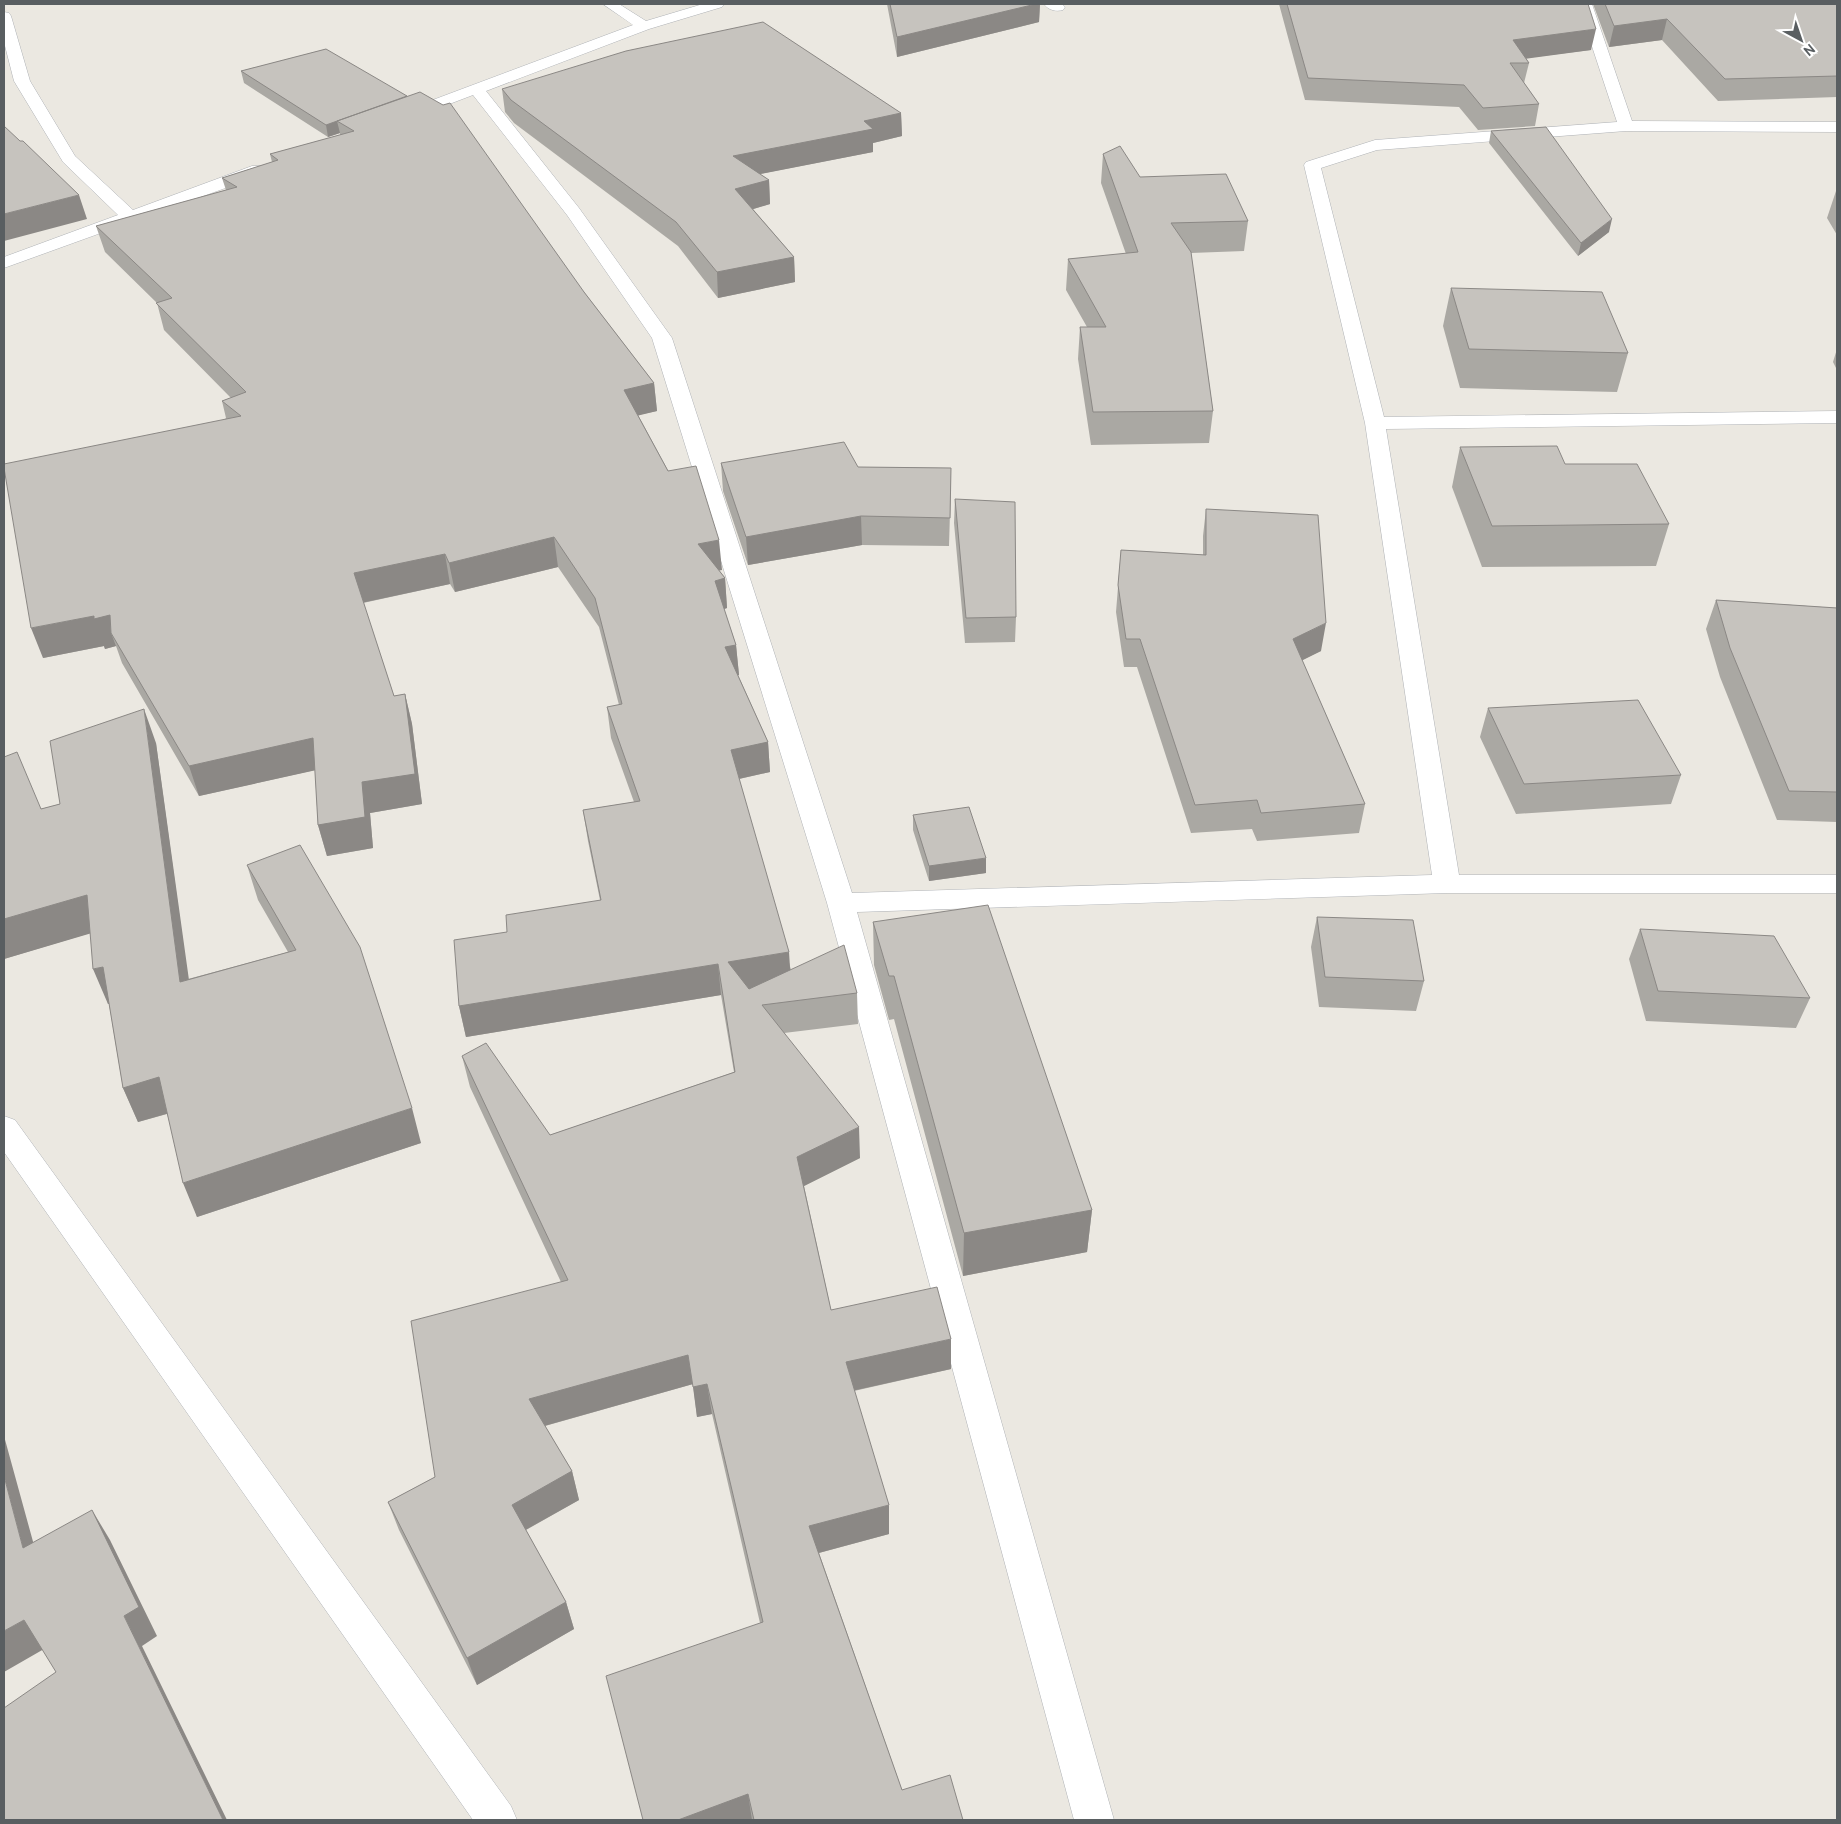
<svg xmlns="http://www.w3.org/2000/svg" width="1841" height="1824" viewBox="0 0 1841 1824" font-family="Cabin,sans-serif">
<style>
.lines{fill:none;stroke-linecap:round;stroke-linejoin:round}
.minor-casing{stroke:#afb2b6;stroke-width:1}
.minor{fill:#fff;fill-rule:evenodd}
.wall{fill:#aaa8a3}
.shaded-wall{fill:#8b8885}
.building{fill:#c6c3be;stroke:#8b8885}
</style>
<rect width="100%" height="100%" fill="#ebe8e1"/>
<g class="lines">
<defs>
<path id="minor" d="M603,4H619L646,21L703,4H724L722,7L649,29L486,91L579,208L672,338L852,893L1432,875L1365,423L1304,165L1306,162L1375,140L1617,122L1578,4H1592L1632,121L1837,122V132L1626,131L1377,150L1321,168L1384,417L1837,411V423L1386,429L1459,875H1837V893H1447L857,912L1114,1820H1074L827,903L652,338L567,215L473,95L410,119H398L396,116L398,113L633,25Z
M1044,4H1062L1065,7L1063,10C1056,12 1048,10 1044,4Z
M4,12L9,13L11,16L30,81L75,156L133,210L252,166H264L266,170L264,174L4,268V257L118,215L63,162L14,81L4,42Z
M4,1116L15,1120L511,1806L517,1820H473L4,1152Z"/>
</defs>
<use href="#minor" class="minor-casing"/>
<use href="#minor" class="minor"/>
</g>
<path class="wall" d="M887,4H1040L1039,22L897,57Z
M1279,4H1588L1591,50L1526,58L1529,63L1524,83L1539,104L1535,126L1478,130L1459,107L1305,100Z
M1593,4H1837V97L1718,101L1662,40L1609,47Z
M326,49L584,292L654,383L657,411L638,415L722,570H719L725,578L727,608L724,609L736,645L739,675H738L768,742L770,772L739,779L791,970L857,993L858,1024L784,1033L860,1158L804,1186L831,1310L951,1369L854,1391L889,1534L819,1553L902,1790L963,1820H643L760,1623L712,1414L697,1417L693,1384L545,1426L572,1471L579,1500L526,1530L566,1602L574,1629L477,1685L399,1530L388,1502L435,1477L561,1282L470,1087L462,1056L550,1135L734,1072L721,995L466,1037L459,1006L507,932L600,900L588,841L583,810L634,802L611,738L607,707L619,705L599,627L558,567L455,592L450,584L363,603L394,696L405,694L412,724L422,804L370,813L373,848L327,856L318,825L315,770L199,796L122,663L116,646L105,649L104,646L43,658L226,418L222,401L231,398L164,330L157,303L105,252L96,226L226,190L222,178L272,162L270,154L340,135V133L328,137L244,83L241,71Z
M502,89L901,113L902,136L873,143V152L760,174L769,180L770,204L753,209L794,257L795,282L718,298L678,246L514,123L505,112Z
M1491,131L1609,232L1578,256L1489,143Z
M1103,154L1140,177L1248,221L1244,251L1191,253L1213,411L1209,443L1091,445L1078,359L1080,327H1087L1066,290L1068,259L1126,254L1101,183Z
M1836,191H1837V235L1827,218Z
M1451,288L1628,353L1617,392L1460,388L1443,326Z
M1837,349V370L1833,362Z
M1460,447L1565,464L1669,524L1656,566L1482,567L1452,487Z
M721,463L858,467L951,468L949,546L862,545L748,565L723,491Z
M955,499L1016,617L1015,642L965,643L954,523Z
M1206,509L1321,651L1302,660L1365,804L1359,833L1257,841L1252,829L1191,833L1137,667H1124L1116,612L1121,550L1203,555V536Z
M1716,600L1837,608V822L1777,820L1720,677L1706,629Z
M1488,708L1681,775L1671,804L1516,814L1480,737Z
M156,743L188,979L288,952L258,900L247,865L421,1143L197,1217L167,1114L138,1122L123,1088L109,1004H108L90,933L4,959V757L41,809L60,804Z
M913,815L986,873L929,881L913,830Z
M1317,917L1424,981L1416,1011L1319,1007L1311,947Z
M873,922L1092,1210L1087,1252L963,1276L894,1019L889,1020L874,965Z
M1640,929L1810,998L1796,1028L1646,1021L1629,959Z"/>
<path class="shaded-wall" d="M1036,4H1040L1039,22L897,57V37Z
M1667,19L1662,40L1609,47L1614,26Z
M1596,29L1591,50L1508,61L1513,40Z
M407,96L337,121L340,133L328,137L326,125Z
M901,113L902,136L873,143V152L735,179L733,156L864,121Z
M769,180L770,204L737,214L735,189Z
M79,195L87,219L4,241V214Z
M1612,219L1609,232L1578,256L1581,243Z
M794,257L795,282L718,298L717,272Z
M654,383L657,411L628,418L624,390Z
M951,468V496L949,546L950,518Z
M861,516L862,545L748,565L746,537Z
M554,537L558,567L455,592L449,563Z
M719,540L722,570L701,574L698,544Z
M445,554L450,584L361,603L354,573Z
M725,578L727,608L718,611L715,581Z
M110,615L111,633L116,646L105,649L104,646L43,658L31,628L94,616Z
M1326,623L1321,651L1289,667L1293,639Z
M736,645L739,675L727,677L725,647Z
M405,694L412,724L422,804L370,813L373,848L327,856L318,825L362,782Z
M144,709L156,743L194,1016L180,982Z
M313,738L321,769L199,796L189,766Z
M768,742L770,772L734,780L731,750Z
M986,858V873L929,881V866Z
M87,895L102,930L4,959V919Z
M789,952L791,983L731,993L728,962Z
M718,964L721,995L466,1037L459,1006Z
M103,967L117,1002L108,1004L93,969Z
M159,1077L173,1112L138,1122L123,1088Z
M412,1108L421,1143L197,1217L183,1183Z
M859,1127L860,1158L800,1188L797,1157Z
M1092,1210L1087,1252L963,1276L964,1233Z
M951,1339V1369L847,1392L846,1362Z
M688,1355L693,1384L537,1428L529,1399Z
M707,1384L712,1414L697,1417L693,1387Z
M4,1435V1436L43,1578L23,1548L4,1476Z
M572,1471L579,1500L520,1533L512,1505Z
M889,1505V1534L811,1555L809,1526Z
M92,1510L110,1540L157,1636L142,1646L227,1820H223L124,1616Z
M566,1602L574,1629L477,1685L467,1658Z
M24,1620L44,1649L4,1672V1631Z
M748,1794L752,1820H678Z"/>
<path class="building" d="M890,4H1036L897,37Z
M1287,4H1588L1596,29L1513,40L1529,63H1510L1539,104L1483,108L1464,85L1308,78Z
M1605,4H1837V76L1725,79L1667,19L1614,26Z
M763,22L901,113L864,121L873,129L733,156L769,180L735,189L794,257L717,272L676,222L511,100L502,89L626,51Z
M326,49L407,96L326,125L241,71Z
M420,92L443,105L450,103L584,292L654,383L624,390L668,471L696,466L719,540L698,544L725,578L715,581L736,645L725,647L768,742L731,750L789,952L728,962L749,989L844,945L857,993L762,1005L859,1127L797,1157L831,1310L937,1287L951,1339L846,1362L889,1505L809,1526L902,1790L950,1775L963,1820H754L748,1794L678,1820H643L606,1676L763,1622L707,1384L693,1387L688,1355L529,1399L572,1471L512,1505L566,1602L467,1658L388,1502L435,1477L411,1321L568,1280L462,1056L486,1043L550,1135L735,1072L718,964L459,1006L454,940L507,932L506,915L601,900L583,810L640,801L607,707L622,704L595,598L554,537L449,563L445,554L354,573L394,696L405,694L415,774L362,782L365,817L318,825L313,738L189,766L111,633L110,615L94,619V616L31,628L4,468V464L241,416L222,401L246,392L156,303L172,298L96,226L237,187L222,178L278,160L270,154L354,131L337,121Z
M4,126L20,141H23L79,195L4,214Z
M1546,127L1612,219L1581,243L1491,131Z
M1120,146L1140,177L1226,174L1248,221L1171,223L1191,252L1213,411L1093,412L1080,327H1106L1068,259L1138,252L1103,154Z
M1451,288L1602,292L1628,353L1469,349Z
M844,442L858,467L951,468L950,518L861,516L746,537L721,463Z
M1557,446L1565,464H1637L1669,524L1492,526L1460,447Z
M955,499L1015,502L1016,617L966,618Z
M1206,509L1318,515L1326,623L1293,639L1365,804L1261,813L1257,800L1195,805L1140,639H1126L1118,585L1121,550L1206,555Z
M1716,600L1837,608V792L1789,791L1730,648Z
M1638,700L1681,775L1524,784L1488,708Z
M144,709L180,982L296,950L247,865L300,845L360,947L412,1108L183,1183L159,1077L123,1088L103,967L93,969L87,895L4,919V757L17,752L41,809L60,804L50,741Z
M969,807L986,858L929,866L913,815Z
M988,905L1092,1210L964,1233L894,976H889L873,922Z
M1317,917L1413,920L1424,981L1325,977Z
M1640,929L1774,936L1810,998L1658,991Z
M4,1476L23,1548L92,1510L139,1607L124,1616L223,1820H4V1708L56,1672L24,1620L4,1631Z"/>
<rect width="1841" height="1824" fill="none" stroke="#595e61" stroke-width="10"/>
<g transform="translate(1801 40) rotate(140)" stroke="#ffffff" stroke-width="4" paint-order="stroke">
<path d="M0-4L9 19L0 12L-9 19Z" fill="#595e61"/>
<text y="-8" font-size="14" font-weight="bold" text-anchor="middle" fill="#595e61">N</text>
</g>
</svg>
